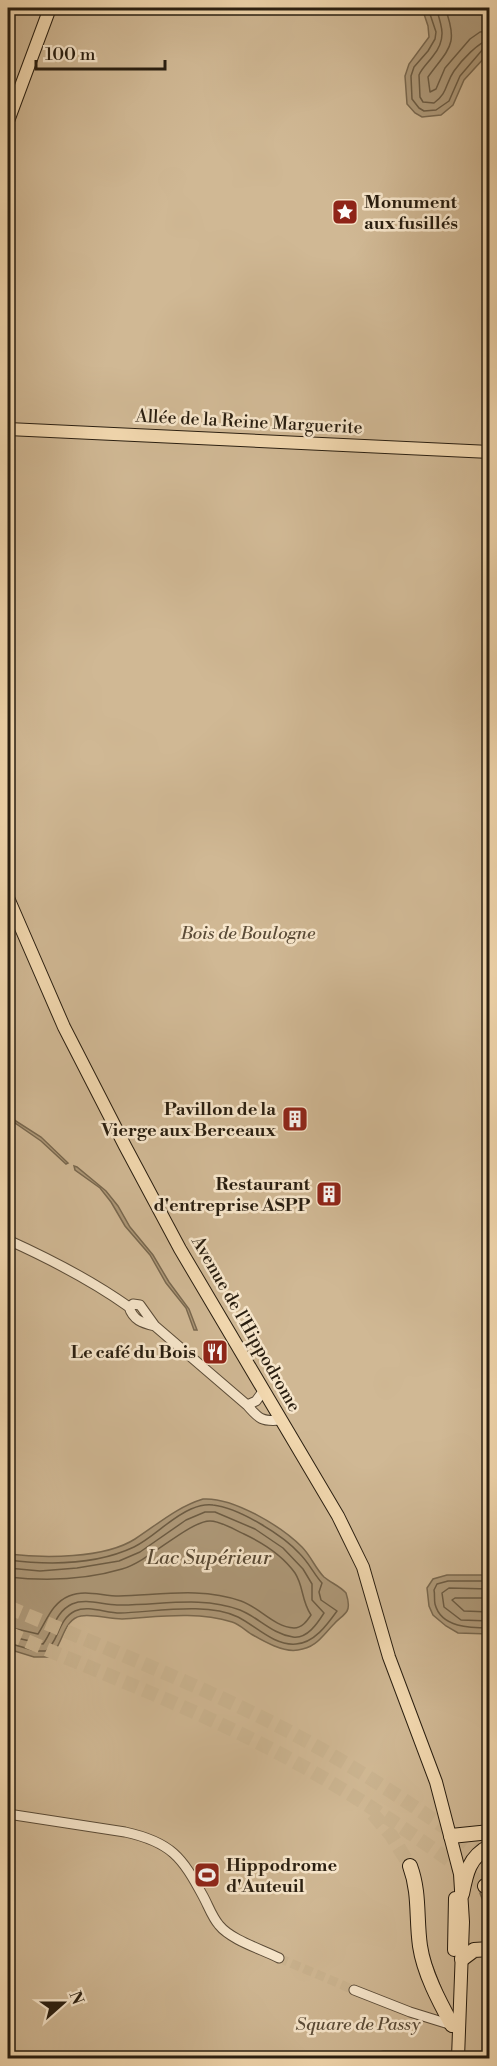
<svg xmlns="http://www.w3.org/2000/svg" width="497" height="2066" viewBox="0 0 497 2066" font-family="'Libre Bodoni',serif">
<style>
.green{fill:#d0b894;stroke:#7c6b52;stroke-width:1.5;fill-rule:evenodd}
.water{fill:#ae9979;stroke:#79684f;stroke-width:1.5}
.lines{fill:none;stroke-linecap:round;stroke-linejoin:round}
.shore{stroke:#6c5c44;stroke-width:1.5}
.minor-tunnel{stroke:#cab38f;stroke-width:9;stroke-dasharray:9 4.5;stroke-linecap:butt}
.highway-tunnel{stroke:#cab38f;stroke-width:14;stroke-dasharray:14 7;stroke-linecap:butt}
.minor-casing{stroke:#5b4c38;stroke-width:11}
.major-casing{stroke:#291e10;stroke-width:14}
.highway-casing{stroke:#291e10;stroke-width:16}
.minor{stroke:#f7e6cb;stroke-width:9}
.major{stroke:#f2d8af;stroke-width:12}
.highway{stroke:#f2d8af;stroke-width:14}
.labels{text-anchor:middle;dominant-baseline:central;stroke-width:5;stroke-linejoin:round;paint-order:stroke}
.poi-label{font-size:18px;font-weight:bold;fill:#291e10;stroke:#f7e6cb;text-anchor:end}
.street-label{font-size:18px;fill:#291e10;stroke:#f7e6cb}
.park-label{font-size:18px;font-style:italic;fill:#5b4c38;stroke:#f7e6cb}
.water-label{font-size:20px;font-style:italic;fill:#584935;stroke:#f7e6cb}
</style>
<rect width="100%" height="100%" fill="#f2d8af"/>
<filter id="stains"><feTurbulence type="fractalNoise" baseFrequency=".00333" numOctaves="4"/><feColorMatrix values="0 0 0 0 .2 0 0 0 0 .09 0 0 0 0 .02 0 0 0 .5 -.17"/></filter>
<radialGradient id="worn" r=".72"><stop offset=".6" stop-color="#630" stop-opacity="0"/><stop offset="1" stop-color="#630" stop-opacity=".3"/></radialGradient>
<path class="green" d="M8,8H489L490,1878L480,1893L483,1901L489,1905V2058H8ZM409,1881L428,1955L445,1998L413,1936Z"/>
<path class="water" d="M422,8H489V49L485,57L464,80L453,105L441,115L422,117L415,113L407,104L405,76L409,64L429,37L428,26Z
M8,1116L41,1137L68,1163L66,1164L41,1141L8,1118Z
M74,1166L77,1167L106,1191L118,1206L130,1227L153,1255L169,1282L189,1309L197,1330H194L186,1308L166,1283L150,1255L125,1226L111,1202L100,1188L75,1170Z
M203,1499C233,1497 281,1526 302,1547C311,1556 315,1568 324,1577C331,1583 340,1586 346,1593C348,1599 350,1606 347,1611C344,1616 338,1619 334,1624C322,1636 316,1648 298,1650C284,1653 263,1641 251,1634C245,1630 239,1624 232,1622C195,1611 159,1617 122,1619C109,1619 94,1614 81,1616C62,1619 63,1649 48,1657H34L8,1649V1554C43,1558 104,1559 135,1539C158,1524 177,1507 203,1499Z
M447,1575H489V1634L458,1633L446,1626L433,1615L429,1606L427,1588L433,1579Z"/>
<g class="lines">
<path class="shore" d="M428,8L436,32L435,39L428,51L414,67L411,76L412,99L419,108L424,111L436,110L449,101L460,76L483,49L490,48
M436,8C442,26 447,39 433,56C428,63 422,68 419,75L420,97L423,102L434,103C448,93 445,84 454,71C461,61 479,41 490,40
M445,8C459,45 449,48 428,77L430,92L436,89L445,68L470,39L480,32L490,31
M8,1560C48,1565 96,1565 134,1547C154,1537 170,1518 191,1509C198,1506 206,1504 213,1505C239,1508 283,1535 300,1554C309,1563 314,1574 322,1583L319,1592L321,1600L337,1611C327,1625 314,1643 296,1644C274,1646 256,1626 238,1617C206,1602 155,1612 120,1613C106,1613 88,1605 75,1611C58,1619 59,1641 46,1651H36L8,1643
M8,1568L40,1571L77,1568L119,1561L140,1552L186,1520L205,1512H215L255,1529L283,1548L303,1569L312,1584V1600L324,1613C317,1624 307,1639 293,1637C272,1634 258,1617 240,1610C200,1595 158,1606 117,1605C103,1605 86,1598 72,1604C55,1612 53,1631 43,1644L8,1636
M8,1577C45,1581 85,1580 122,1569C148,1562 189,1521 210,1521C221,1521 235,1530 244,1534C263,1543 283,1556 295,1573C304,1587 301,1600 311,1615C307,1621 302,1628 294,1628C274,1627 259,1607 241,1601C201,1587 160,1595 119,1596C102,1596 85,1589 69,1596C52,1603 47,1620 38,1634L8,1627
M490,1581H448L437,1584L434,1590C435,1594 434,1600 435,1604C441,1628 471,1628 490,1628
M490,1589L449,1588L442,1593L444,1607L461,1620L490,1621
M490,1598H455L452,1600L464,1611L490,1612"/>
<path class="minor-tunnel" d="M279,1958L354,1990"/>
<path class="highway-tunnel" d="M8,1607C102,1647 199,1684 290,1732C360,1769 425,1813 490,1859
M8,1633C101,1673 197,1709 286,1757C356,1795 421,1839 485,1886
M373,1814L391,1835L410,1866"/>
<defs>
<path id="minor" d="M8,1240C50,1259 91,1280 129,1307
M155,1326C142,1323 133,1320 129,1307L133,1304L140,1305L155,1326L247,1405C259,1419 262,1422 281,1420
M247,1405L256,1401L264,1390
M8,1814L125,1832C171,1842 182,1857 203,1896C208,1905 212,1917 219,1925C231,1940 261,1949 279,1958
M354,1990L410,2012L452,2025
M369,2058L384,2056H458"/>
<path id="major" d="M8,121L50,8
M8,429L490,452
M8,898L64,1027L125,1146L180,1249L338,1516L363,1567L389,1657L436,1782L460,1874L463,1922L458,2058
M454,1950L455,1898"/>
<path id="highway" d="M451,1836L490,1832
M410,1866C420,1893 416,1918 420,1946C424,1973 439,2001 452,2025
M485,1886L490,1889
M462,1894C466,1873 469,1857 490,1846
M462,1959L474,1950L490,1949"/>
</defs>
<use href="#minor" class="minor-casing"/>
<use href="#major" class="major-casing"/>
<use href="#highway" class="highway-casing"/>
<use href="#minor" class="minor"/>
<use href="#major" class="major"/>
<use href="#highway" class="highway"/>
</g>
<defs>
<symbol id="sight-square" viewBox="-11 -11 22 22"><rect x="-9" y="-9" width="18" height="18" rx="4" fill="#8f2418" stroke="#f7e6cb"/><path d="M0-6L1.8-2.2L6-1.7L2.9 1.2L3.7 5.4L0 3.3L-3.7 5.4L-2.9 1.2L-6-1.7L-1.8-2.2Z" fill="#fff"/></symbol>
<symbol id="building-square" viewBox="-11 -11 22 22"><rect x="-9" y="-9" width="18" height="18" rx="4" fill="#8f2418" stroke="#f7e6cb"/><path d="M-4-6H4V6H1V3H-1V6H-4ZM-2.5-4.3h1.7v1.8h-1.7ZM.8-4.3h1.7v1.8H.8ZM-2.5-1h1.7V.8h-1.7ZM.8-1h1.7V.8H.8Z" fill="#fff"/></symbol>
<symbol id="restaurant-square" viewBox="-11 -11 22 22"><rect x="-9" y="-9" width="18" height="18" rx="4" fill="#8f2418" stroke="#f7e6cb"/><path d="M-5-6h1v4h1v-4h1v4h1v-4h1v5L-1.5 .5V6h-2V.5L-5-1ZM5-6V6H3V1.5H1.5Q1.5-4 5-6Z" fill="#fff"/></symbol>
<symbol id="stadium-square" viewBox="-11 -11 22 22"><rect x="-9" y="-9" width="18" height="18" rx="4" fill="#8f2418" stroke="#f7e6cb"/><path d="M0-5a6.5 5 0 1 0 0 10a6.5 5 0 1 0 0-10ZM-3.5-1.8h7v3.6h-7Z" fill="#fff"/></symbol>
</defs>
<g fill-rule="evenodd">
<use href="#sight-square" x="330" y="197" width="30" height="30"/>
<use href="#building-square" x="280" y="1104" width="30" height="30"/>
<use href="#building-square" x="314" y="1179" width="30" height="30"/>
<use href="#restaurant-square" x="200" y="1337" width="30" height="30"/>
<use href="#stadium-square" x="192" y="1860" width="30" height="30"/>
</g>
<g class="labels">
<g class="poi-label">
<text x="364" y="202" text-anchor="start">Monument<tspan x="364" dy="21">aux fusillés</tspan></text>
<text x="276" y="1109">Pavillon de la<tspan x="276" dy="21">Vierge aux Berceaux</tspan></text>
<text x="310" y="1184">Restaurant<tspan x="310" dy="21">d'entreprise ASPP</tspan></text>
<text x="196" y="1352">Le café du Bois</text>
<text x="226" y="1865" text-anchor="start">Hippodrome<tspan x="226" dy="21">d'Auteuil</tspan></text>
</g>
<g class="street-label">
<text transform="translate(249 422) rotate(3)">Allée de la Reine Marguerite</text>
<text transform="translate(246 1324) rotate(60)">Avenue de l'Hippodrome</text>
</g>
<g class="park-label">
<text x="248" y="933">Bois de Boulogne</text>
<text x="358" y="2024">Square de Passy</text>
</g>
<g class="water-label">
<text x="209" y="1558">Lac Supérieur</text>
</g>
</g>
<rect width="497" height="2066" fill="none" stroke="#f2d8af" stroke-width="30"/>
<rect x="9" y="9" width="479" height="2048" fill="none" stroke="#291e10" stroke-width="3"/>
<rect x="15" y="15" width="467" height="2036" fill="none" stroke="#291e10" stroke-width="1.5"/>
<g transform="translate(63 2003) rotate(69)" stroke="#f7e6cb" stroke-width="4.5" paint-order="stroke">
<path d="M0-4.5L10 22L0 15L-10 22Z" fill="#291e10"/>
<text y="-9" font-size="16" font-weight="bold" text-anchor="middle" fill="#291e10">N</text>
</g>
<path d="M36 60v9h129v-9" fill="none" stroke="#291e10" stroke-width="3"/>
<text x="45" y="60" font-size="18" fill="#291e10" stroke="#f7e6cb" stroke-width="4.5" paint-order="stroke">100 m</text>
<rect width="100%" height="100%" filter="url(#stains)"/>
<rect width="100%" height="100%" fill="url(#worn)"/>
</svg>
